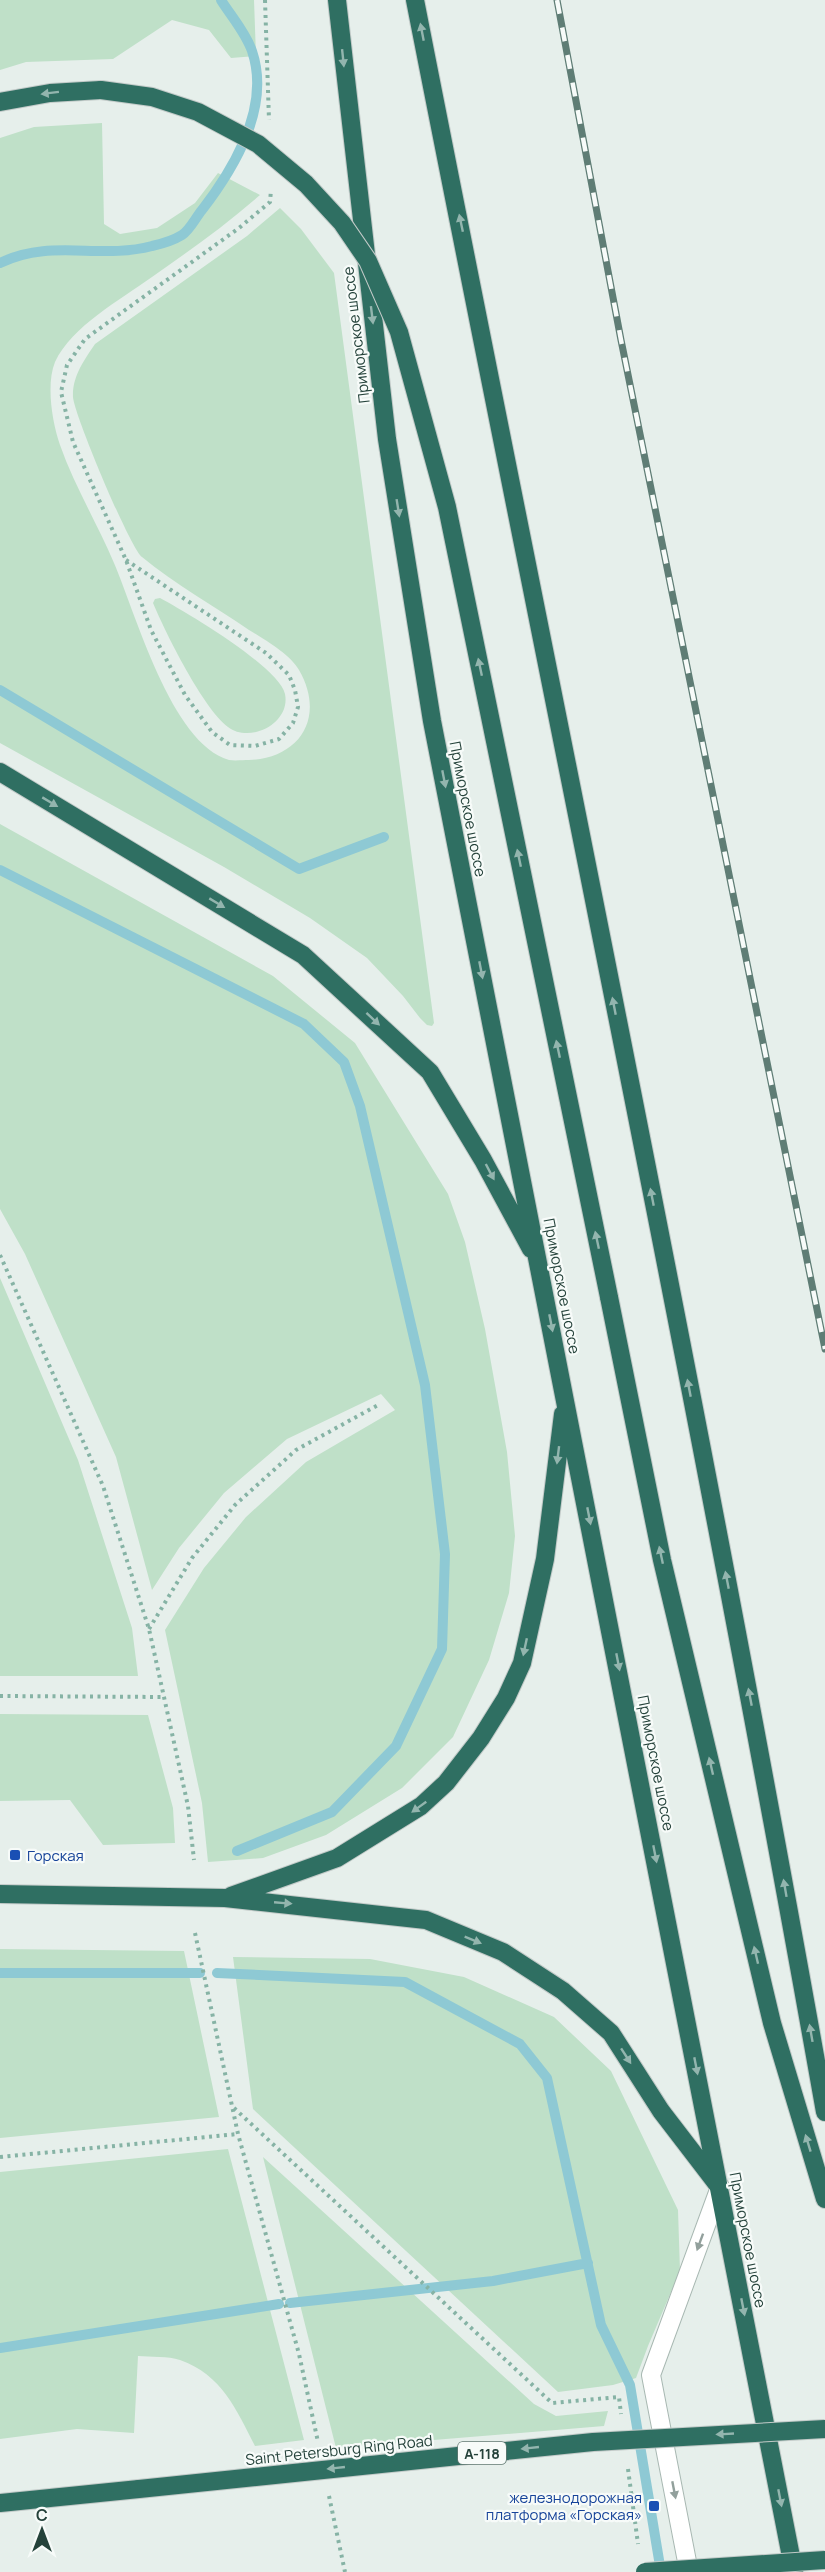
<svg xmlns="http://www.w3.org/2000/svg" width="825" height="2572" viewBox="0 0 825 2572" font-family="Manrope,sans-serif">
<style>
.green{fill:#bfe0c8}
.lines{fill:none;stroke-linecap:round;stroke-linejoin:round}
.stream{stroke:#8ec9d4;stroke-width:10}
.minor-casing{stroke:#a8b8b2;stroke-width:20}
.highway-casing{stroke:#c2cac8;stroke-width:20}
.path{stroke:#86b3a5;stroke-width:4;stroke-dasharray:3 4.5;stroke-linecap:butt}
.minor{stroke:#fff;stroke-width:18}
.highway{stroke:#2f6f62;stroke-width:18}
.rail-casing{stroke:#5f7d75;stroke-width:7}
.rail{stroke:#f7fbf9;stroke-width:4.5;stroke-dasharray:14;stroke-linecap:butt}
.highway-bridge-casing{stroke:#c2cac8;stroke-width:20;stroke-linecap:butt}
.highway-bridge{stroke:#2f6f62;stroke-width:18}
.oneway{fill:#93b5ae}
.oneway2{fill:#92a09c}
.transit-dot{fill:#1a4fb4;stroke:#f7fbf9;stroke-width:2}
.labels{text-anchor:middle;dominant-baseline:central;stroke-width:4.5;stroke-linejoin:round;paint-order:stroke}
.shield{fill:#f7fbf9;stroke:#637a73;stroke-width:1.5}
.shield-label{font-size:14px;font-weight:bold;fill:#24423a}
.street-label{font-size:15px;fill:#24423a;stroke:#f7fbf9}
.transit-label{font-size:15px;fill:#164399;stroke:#f7fbf9;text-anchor:start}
</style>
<rect width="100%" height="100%" fill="#e6efeb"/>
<path class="green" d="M0,0H254L256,56L231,58L209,30L172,20L113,59L26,62L0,70Z
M102,123L104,224L120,234L157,228L195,203L218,173L260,195C226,225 189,251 152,277C120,300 72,326 55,362C46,384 52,422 60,445C74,485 97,523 114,563C136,614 171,743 229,760C235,761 243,760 249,760C300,758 326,717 299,670C291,655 264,639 249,630C214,606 175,584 142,557C130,548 74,414 73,397C72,376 85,359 95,344L247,236L280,208L301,229L334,273L434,1023L432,1026L427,1025L420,1018L403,996L367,958L310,918L224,867L0,743V138L34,127Z
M160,598C186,612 279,667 285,694C291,723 250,744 228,727C203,708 166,634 153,603L155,599Z
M0,824L273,976L355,1043L448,1194L465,1242L485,1329L507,1452L515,1536L509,1593L489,1660L453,1737L402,1788L326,1835L263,1858L208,1862L202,1803L165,1630L204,1568L246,1517L306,1462L395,1410L381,1394L287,1439L224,1493L179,1548L152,1590L116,1457L25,1254L0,1209Z
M0,1278L78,1460L132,1628L138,1676H0Z
M0,1714L148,1715L173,1808L175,1843L103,1845L70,1800L0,1801Z
M0,1949L184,1951L219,2117L0,2138Z
M233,1957L370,1959L464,1977L554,2017L611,2071L678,2210L680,2271L648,2346L636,2378L613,2385L558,2392L253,2109Z
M228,2149L304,2440L255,2446C236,2409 222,2375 180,2360C168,2356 151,2357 138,2356L134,2433L77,2429L0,2439V2172Z
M263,2157L534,2404L556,2416L608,2411L604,2426L336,2448Z"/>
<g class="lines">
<path class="stream" d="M0,263C51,238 99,260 152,246C161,244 174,240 182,235C190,230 196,217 202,210C235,167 271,107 252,51C246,33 231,16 221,0
M0,690L299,869L384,837
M0,870L304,1024L344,1062L360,1106L425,1385L445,1554L442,1649L396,1746L332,1812L237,1851
M0,1973H200
M217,1973L405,1982L520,2044L547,2078L601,2325L630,2385L661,2572
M290,2303L493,2281L588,2263
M0,2348L279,2304"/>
<defs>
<path id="minor" d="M689,2572L651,2375L720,2187"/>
<path id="highway" d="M337,0L387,439L432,721L794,2572
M415,0C553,704 700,1406 825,2112
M0,102L50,93L101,90
M0,772L303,955L430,1072L483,1160L531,1249
M609,1297L662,1560L772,2023L825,2199
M0,1894L225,1898L426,1920L503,1952L563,1991L611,2033L661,2111L717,2184
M231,1896L337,1858L421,1806L446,1783L481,1738L506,1698L522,1663L545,1559L563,1414
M0,2503L139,2489"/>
</defs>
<use href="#minor" class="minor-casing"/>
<use href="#highway" class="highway-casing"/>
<path class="path" d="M265,0L269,120
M126,560L266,653L289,675L295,690L298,707L293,723L279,739L255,746L230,745L212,732L185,695L151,630L126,560L73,442L61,392L67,365L85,339L239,228L270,202L271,190
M0,1255L103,1486L149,1629L188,1806L194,1860
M149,1629L192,1558L235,1505L296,1450L378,1405
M0,1696L164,1697
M195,1933L238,2134L299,2354L318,2442
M234,2108L552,2403L619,2397L621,2414
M0,2157L238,2134
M628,2469L638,2544
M329,2496L345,2572"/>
<use href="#minor" class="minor"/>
<use href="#highway" class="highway"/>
<defs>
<path id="rail" d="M557,0L621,340L825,1349"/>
</defs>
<use href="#rail" class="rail-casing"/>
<use href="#rail" class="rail"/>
<defs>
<path id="highway-bridge" d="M101,90L152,97L198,112L258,144L306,184L342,223L368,261L399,332L447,507L609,1297
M139,2489L593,2442L825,2429
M645,2572L825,2560"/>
</defs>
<use href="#highway-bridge" class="highway-bridge-casing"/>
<use href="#highway-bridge" class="highway-bridge"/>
</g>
<defs><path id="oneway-solid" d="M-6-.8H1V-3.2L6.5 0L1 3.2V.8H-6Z" transform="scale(1.5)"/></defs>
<g class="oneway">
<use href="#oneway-solid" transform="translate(422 32) rotate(-101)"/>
<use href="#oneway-solid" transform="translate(343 58) rotate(84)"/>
<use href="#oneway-solid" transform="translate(50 93) rotate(173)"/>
<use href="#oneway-solid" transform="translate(461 223) rotate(-102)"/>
<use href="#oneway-solid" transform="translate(372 315) rotate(83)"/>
<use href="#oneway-solid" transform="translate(398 508) rotate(81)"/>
<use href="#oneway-solid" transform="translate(480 667) rotate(-102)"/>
<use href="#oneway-solid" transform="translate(444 779) rotate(79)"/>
<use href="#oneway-solid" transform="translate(50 802) rotate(31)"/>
<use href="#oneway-solid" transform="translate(519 858) rotate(-102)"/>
<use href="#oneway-solid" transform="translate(217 903) rotate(31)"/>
<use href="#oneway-solid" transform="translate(481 970) rotate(79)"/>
<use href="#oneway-solid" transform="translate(614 1006) rotate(-101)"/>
<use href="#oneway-solid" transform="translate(373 1019) rotate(43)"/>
<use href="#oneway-solid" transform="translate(558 1049) rotate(-102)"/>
<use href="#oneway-solid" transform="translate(490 1172) rotate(62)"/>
<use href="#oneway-solid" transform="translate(652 1197) rotate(-101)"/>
<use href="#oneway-solid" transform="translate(597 1240) rotate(-102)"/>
<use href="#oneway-solid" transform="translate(551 1323) rotate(79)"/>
<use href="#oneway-solid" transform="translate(689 1388) rotate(-101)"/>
<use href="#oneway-solid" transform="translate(558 1455) rotate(97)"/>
<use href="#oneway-solid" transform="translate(589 1516) rotate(79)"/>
<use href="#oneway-solid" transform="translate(661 1555) rotate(-102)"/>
<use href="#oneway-solid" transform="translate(727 1580) rotate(-101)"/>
<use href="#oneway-solid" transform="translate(525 1647) rotate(102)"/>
<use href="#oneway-solid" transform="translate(618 1662) rotate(79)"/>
<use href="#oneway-solid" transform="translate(750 1697) rotate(-101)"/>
<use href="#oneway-solid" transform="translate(711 1766) rotate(-103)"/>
<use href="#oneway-solid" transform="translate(419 1807) rotate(144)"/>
<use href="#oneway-solid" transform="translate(655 1854) rotate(79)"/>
<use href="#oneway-solid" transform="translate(785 1888) rotate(-100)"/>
<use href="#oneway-solid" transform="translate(283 1903) rotate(5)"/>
<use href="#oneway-solid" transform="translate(473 1940) rotate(22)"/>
<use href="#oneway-solid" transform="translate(756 1955) rotate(-103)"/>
<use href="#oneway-solid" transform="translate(811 2033) rotate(-100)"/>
<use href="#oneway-solid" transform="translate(626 2056) rotate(57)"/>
<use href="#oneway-solid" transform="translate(696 2066) rotate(79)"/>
<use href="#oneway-solid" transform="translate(808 2143) rotate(-107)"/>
<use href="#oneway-solid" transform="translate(743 2307) rotate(79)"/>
<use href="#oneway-solid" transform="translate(725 2434) rotate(177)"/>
<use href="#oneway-solid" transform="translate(530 2448) rotate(174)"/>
<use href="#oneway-solid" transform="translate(336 2468) rotate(174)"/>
<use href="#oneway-solid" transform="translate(780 2498) rotate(79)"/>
</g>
<g class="oneway2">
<use href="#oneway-solid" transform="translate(700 2242) rotate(110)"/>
<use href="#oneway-solid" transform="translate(674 2490) rotate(79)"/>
</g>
<g class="transit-dot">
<rect x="9" y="1849" width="12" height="12" rx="3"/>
<rect x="648" y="2500" width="12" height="12" rx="3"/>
</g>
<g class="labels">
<rect class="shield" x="458" y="2442" width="48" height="22" rx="4.5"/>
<g class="shield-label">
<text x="482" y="2453">А-118</text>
</g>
<g class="street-label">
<text transform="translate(356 335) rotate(-97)">Приморское шоссе</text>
<text transform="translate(468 809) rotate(79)">Приморское шоссе</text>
<text transform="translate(562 1286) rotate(79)">Приморское шоссе</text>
<text transform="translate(656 1763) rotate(79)">Приморское шоссе</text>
<text transform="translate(748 2240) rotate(79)">Приморское шоссе</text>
<text transform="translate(339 2450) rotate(-6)">Saint Petersburg Ring Road</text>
</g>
<g class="transit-label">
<text x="27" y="1855">Горская</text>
<text x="642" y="2497" text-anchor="end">железнодорожная<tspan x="642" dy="17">платформа «Горская»</tspan></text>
</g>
</g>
<g transform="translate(42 2530)" stroke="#f7fbf9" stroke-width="4.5" paint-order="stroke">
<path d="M0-4.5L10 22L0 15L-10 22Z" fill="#24423a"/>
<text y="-9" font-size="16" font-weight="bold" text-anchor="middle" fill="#24423a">С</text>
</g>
</svg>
